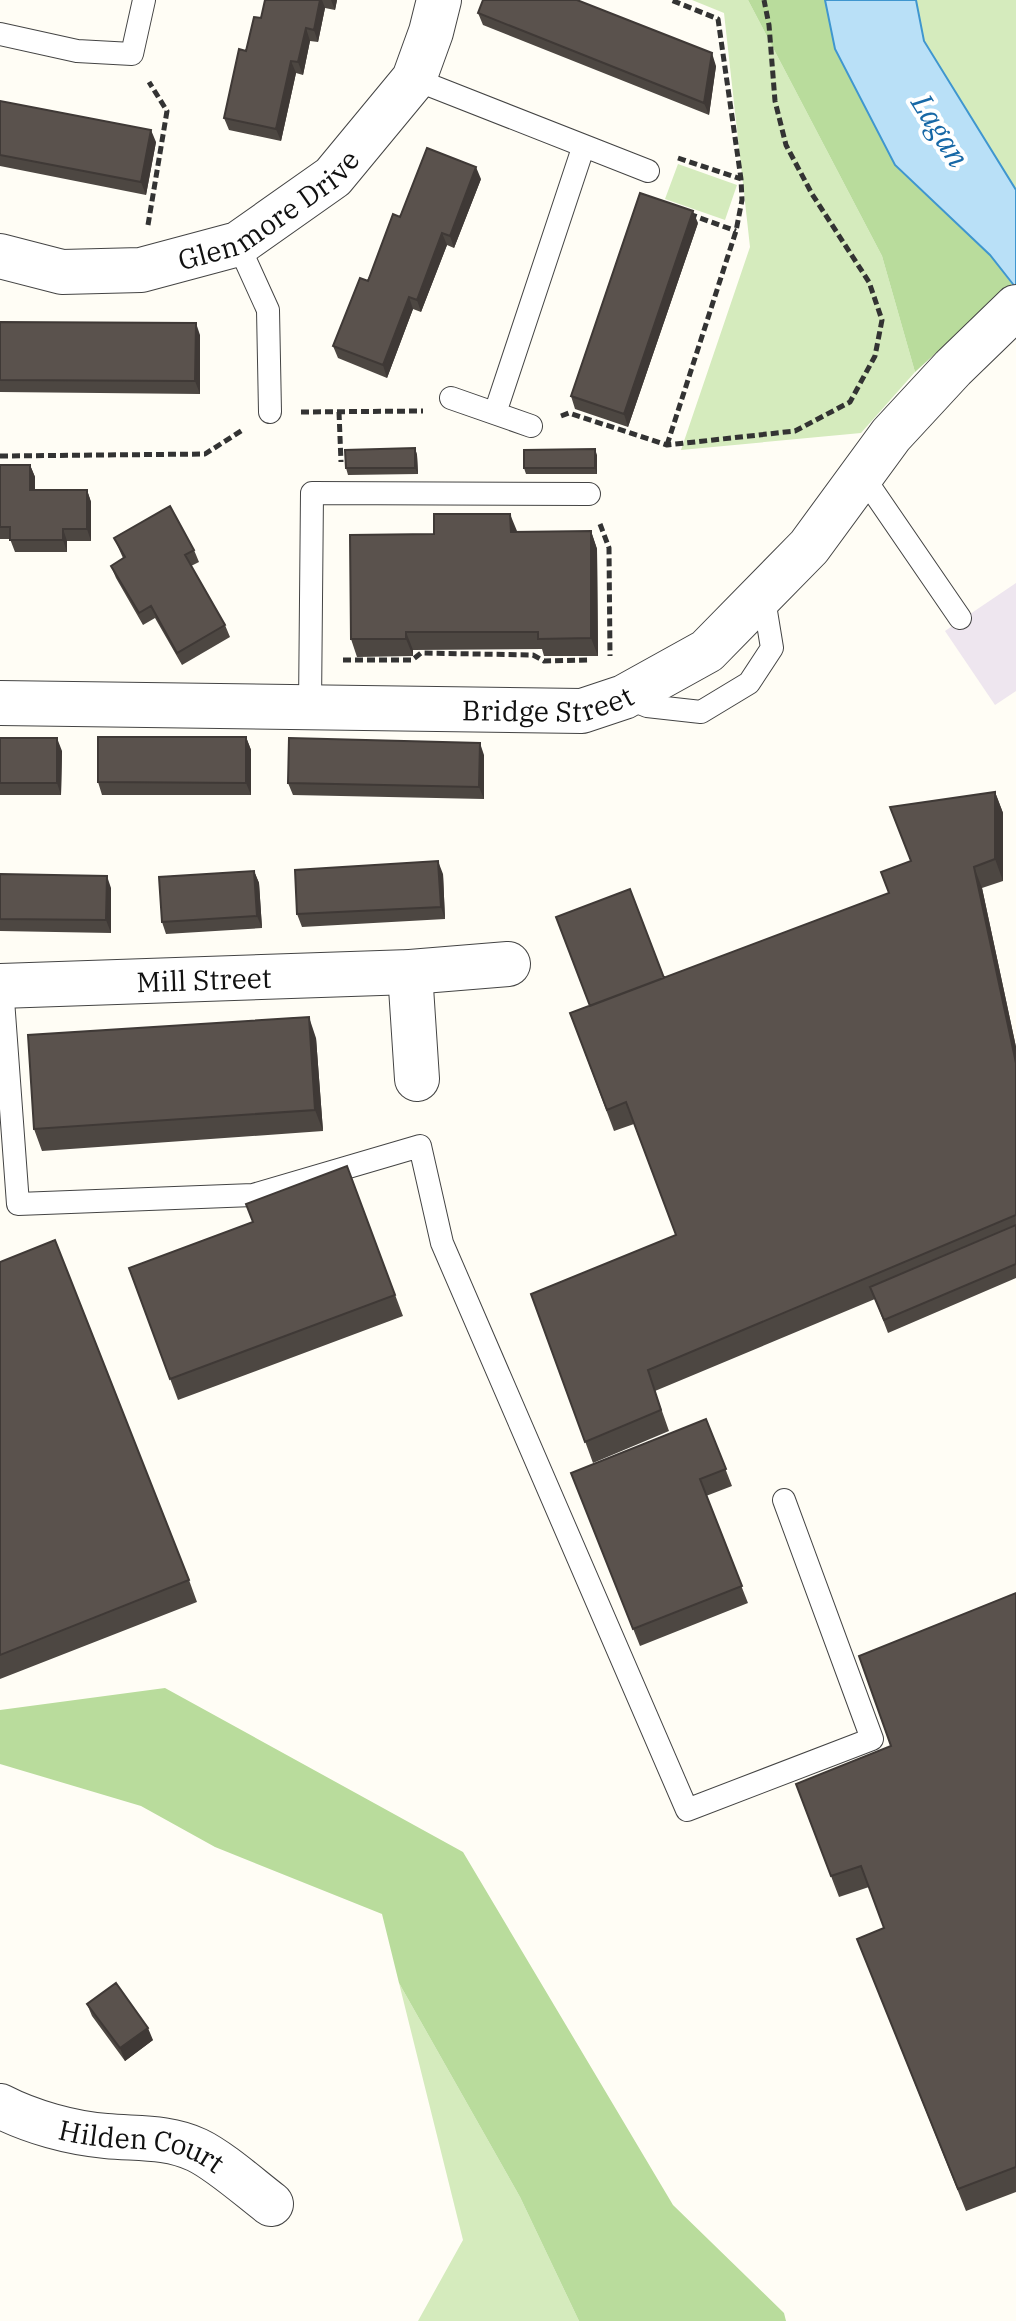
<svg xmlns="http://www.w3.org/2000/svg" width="1016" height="2321" viewBox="0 0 1016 2321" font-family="'IBM Plex Serif',serif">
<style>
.industrial{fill:#eee6ef}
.green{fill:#d5ebbd}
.forest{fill:#b9dc9c}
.water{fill:#b9e0f7;stroke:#3f96cf;stroke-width:2}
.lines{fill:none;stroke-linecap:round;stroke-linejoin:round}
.lane-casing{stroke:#444;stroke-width:24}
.street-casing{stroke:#444;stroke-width:46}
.path{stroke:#333;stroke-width:5;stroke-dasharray:8 4;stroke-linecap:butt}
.lane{stroke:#fff;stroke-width:22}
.street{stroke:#fff;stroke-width:44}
.wall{fill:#4d4742}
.shaded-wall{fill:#3f3936}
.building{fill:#5a524d;stroke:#3f3936;stroke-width:2}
.labels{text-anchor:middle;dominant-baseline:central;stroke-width:8;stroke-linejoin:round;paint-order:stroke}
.street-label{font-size:28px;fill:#111;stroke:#fff}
.water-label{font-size:30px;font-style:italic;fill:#1768a6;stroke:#fff}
</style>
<rect width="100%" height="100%" fill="#fffdf5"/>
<path class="industrial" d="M1016,583V691L995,705L945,631Z"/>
<path class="green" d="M692,0H748L882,256L915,372L861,433L681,450L750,247L724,13Z
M916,0H1016V190L924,41Z
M678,164L737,185L725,220L665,199Z
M399,1983L520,2197L579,2321H418L463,2240Z"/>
<path class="forest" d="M748,0H825L835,49L1012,284L915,372L882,256Z
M165,1688L463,1852L673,2205L784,2313L786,2321H579L520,2197L399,1983L382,1914L215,1847L141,1806L0,1764V1710Z"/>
<path class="water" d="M825,0H916L924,41L1016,190V288L990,255L895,165L835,49Z"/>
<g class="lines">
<defs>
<path id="lane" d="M0,34L77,51L132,54L144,0
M414,79L648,171
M238,244L268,310L270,412
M451,398L531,426
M495,413L583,148
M862,475L960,618
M625,697L647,706L701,712L749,683L772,648L763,593
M310,707L312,493L589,494
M2,986L18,1204L253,1195L420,1146L442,1243L687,1810L872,1739L784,1500"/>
<g id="street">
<path id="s1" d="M0,256L62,272L141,270L238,244L333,177L414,79L431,32L439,0"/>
<path id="s2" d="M0,703L582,711L624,697L707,651L809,547L891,435L953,368L1016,307"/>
<path d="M410,972L417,1079"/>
<path id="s3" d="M0,986L410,972L508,964"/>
<path id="s4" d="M0,2106C31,2122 71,2133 106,2136C137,2139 167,2136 197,2150C220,2161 250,2188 271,2204"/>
</g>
</defs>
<use href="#lane" class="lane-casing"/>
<use href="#street" class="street-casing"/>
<path class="path" d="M678,158L741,179
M689,214L736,231
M148,225L167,111L149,82
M301,412L423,411
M339,412L341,462
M561,416L569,413L667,445L795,431L850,402L875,356L882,320L869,282L812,194L786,145L775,101L769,25L764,0
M667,445L736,231L742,200L741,179L718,19L671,0
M0,456L205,454L244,429
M600,524L609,548L610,656
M343,660H412L421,653L533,655L544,661L589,660"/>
<use href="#lane" class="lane"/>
<use href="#street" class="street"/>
</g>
<path class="wall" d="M265,0H337L335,10L325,8L318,42L310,41L303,75L296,73L281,141L229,130L224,118L246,51L261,18Z
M478,13L716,66L709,115L483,25Z
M0,101L156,142L146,195L0,166Z
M481,179L454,248L447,245L421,312L413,309L387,378L338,358L333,346L400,217Z
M698,223L628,427L575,409L571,396Z
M0,322L200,335V394L0,392Z
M415,448L417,455L418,474L348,475L346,468Z
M597,455V474H526L524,468Z
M0,465H30L35,477V490H87L91,502V541H67V552H15L10,539H0Z
M591,531L597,549L598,656H544L542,649L413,650V656L357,657L351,639L434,534Z
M114,538L194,550L199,562L191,566L225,625L230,637L182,665L155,618L143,625L116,578L111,566L123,558Z
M246,737L251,750V795H102L98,782Z
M0,738L62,751L61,795H0Z
M484,755V799L293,795L288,783Z
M995,792L1003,813V881L982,888L1016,1047V1278L888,1333L875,1299L655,1391L669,1431L593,1463L531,1294L676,1235L634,1124L614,1131L570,1013L889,893L911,861Z
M254,871L259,883L262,928L166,934L162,922Z
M0,874L111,888V933L0,931Z
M443,874L445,919L302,927L297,914Z
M316,1038L323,1131L42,1151L34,1129Z
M347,1166L403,1316L178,1400L129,1268L253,1222Z
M0,1262L189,1580L197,1602L0,1679Z
M706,1419L732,1486L706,1496L748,1603L640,1646L571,1473Z
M1016,1593V2192L966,2211L857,1939L884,1928L869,1887L839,1897L804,1806L891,1746Z
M87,2004L153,2040L125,2061L92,2016Z"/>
<path class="shaded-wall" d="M320,0H322L325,8L318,42L314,30Z
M331,0H337L335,10Z
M306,28L310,41L303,75L298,62Z
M712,53L716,66L709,115L704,103Z
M291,61L296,73L281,141L276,129Z
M151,130L156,142L146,195L141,182Z
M476,167L481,179L454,248L450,236Z
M693,211L698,223L628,427L624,414Z
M442,233L447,245L421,312L417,300Z
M409,297L413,309L387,378L383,365Z
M196,323L200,335V394L195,381Z
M415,448L417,455L418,474L415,468Z
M595,449L597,455V474L595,468Z
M30,465L35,477V502L30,490Z
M87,490L91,502V541L87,529Z
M510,514L517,531V549L511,532Z
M63,529L67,541V552L63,540Z
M591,531L597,549L598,656L591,638Z
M406,632L413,650V656L406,639Z
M246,737L251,750V795L246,783Z
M57,738L62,751L61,795L57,783Z
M480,743L484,755V799L479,787Z
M995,792L1003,813V881L995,859Z
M438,861L443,874L445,919L441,907Z
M974,867L982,888L1016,1047V1063Z
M254,871L259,883L262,928L257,916Z
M107,876L111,888V933L106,920Z
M309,1017L316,1038L323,1131L315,1110Z
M148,2028L153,2040L125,2061L120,2048Z"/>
<path class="building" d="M265,0H320L314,30L306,28L298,62L291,61L276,129L224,118L239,49L246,51L254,17L261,18Z
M483,0H577L712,53L704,103L478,13Z
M0,101L151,130L141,182L0,155Z
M427,148L476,167L450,236L442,233L417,300L409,297L383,365L333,346L360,278L368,281L393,214L400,217Z
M640,193L693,211L624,414L571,396Z
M0,322L196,323L195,381L0,380Z
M415,448V468H346L345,450Z
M595,449V468H524V450Z
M0,465H30V490H87V529H63V540H10V527H0Z
M170,506L194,550L185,555L225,625L177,653L151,606L139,613L111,566L125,557L114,538Z
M434,514H510L511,532L591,531V638L538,639V632H406V639H351L350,535L434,534Z
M98,737H246V783L98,782Z
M0,738H57V783H0Z
M289,738L480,743L479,787L288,783Z
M995,792V859L974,867L1016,1063V1215L648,1370L661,1410L585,1442L531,1294L676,1235L626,1102L607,1110L570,1013L889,893L881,872L911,861L890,807Z
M438,861L441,907L297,914L295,870Z
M254,871L257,916L162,922L159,877Z
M0,874L107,876L106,920L0,919Z
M630,889L664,978L590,1006L556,917Z
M309,1017L315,1110L34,1129L28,1035Z
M347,1166L395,1295L170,1379L129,1268L253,1222L246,1204Z
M1016,1225V1264L884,1320L870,1287Z
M55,1240L189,1580L0,1655V1262Z
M706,1419L726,1469L700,1479L742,1586L633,1629L571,1473Z
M1016,1593V2167L958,2189L857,1939L884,1928L861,1866L831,1876L796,1784L891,1746L859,1656Z
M116,1983L148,2028L120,2048L87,2004Z"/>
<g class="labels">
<g class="street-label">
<text stroke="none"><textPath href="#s1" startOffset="286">Glenmore Drive</textPath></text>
<text stroke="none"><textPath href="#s2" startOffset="548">Bridge Street</textPath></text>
<text stroke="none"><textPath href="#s3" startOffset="204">Mill Street</textPath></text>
<text stroke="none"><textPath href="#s4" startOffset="148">Hilden Court</textPath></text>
</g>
<g class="water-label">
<text transform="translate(941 130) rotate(58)">Lagan</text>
</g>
</g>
</svg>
